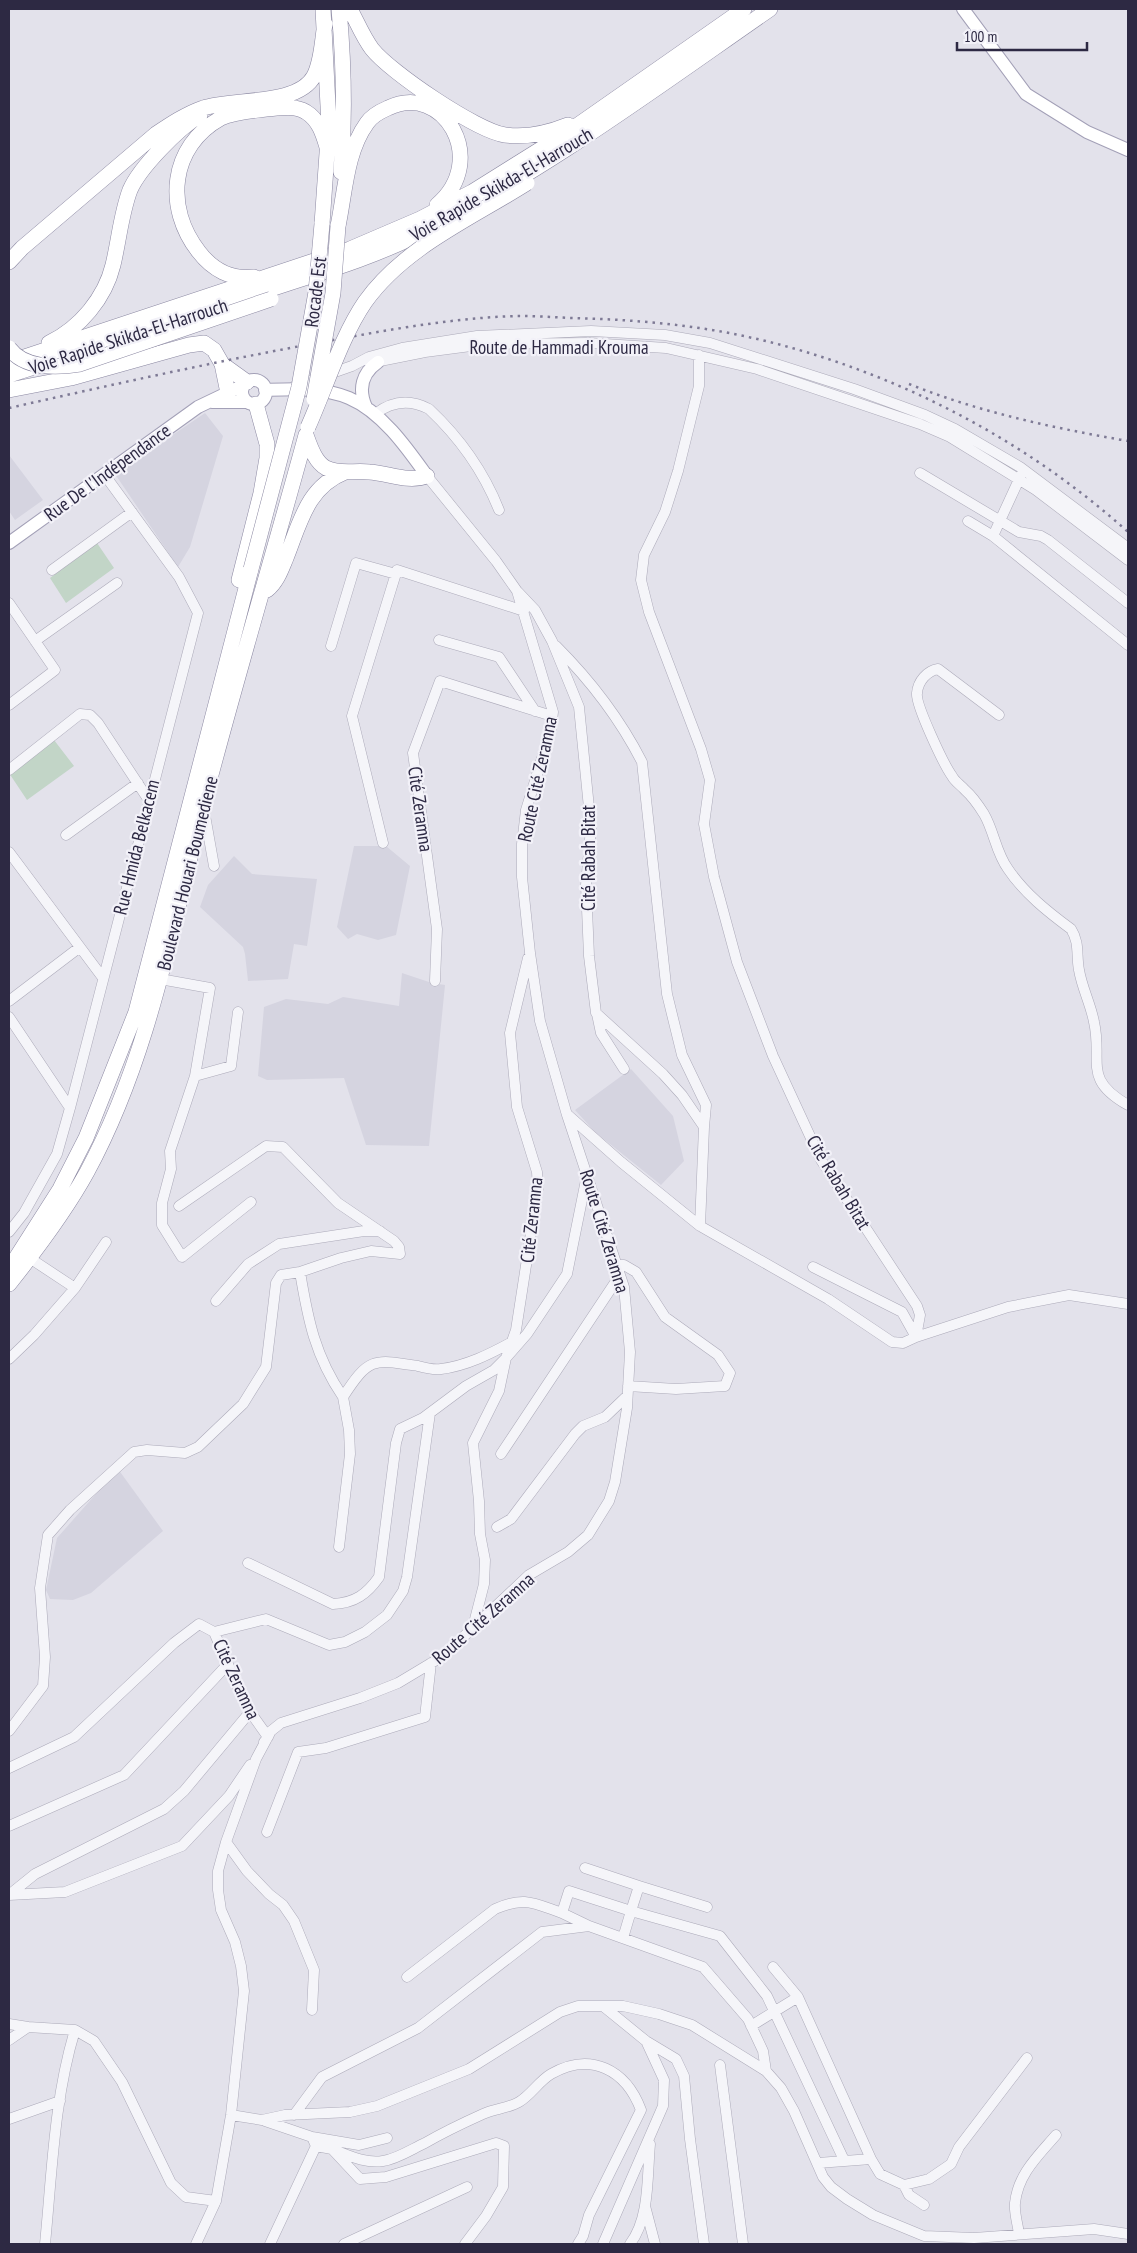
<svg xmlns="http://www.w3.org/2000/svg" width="1137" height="2253" viewBox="0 0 1137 2253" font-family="'PT Sans Narrow',sans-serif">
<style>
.built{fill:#d5d4e0}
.green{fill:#c2d5c7}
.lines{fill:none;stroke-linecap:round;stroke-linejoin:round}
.minor-casing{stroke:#acaab9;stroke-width:11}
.major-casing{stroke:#a3a0b7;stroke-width:14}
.highway-casing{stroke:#8b88a2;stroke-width:16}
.minor{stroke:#f5f5f9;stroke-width:10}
.major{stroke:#fff;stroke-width:12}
.highway{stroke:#fff;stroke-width:15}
.rail{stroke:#7e7a95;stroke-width:2.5;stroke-dasharray:2.5 5;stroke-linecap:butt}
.highway-bridge-casing{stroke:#8b88a2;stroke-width:16;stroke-linecap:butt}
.highway-bridge{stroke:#fff;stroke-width:15}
.labels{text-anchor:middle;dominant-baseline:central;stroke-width:4.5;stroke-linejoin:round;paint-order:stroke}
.street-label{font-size:19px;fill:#2d2943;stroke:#f2f1f8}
</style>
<rect width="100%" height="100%" fill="#e3e2eb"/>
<path class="built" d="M205,413L223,436L190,547L178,567L115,474Z
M9,455L43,500L15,520L9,511Z
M354,846H386L410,866L396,935L378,940L357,934L348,939L337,927Z
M234,856L252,874L317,879L307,946L294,944L288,979L248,981L245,954L243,947L200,907L208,885Z
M402,973L432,983L445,985L429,1146L366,1145L344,1078L267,1080L258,1076L264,1007L286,999L328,1004L343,997L399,1006Z
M631,1069L673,1116L684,1161L661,1185L595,1132L575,1110Z
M118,1469L163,1531L91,1593L73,1600L50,1599L46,1590L57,1538Z"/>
<path class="green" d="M97,543L114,568L66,603L50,578Z
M54,740L74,766L27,800L9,773Z"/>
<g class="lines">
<defs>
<path id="minor" d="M699,355V386L678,471L665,512L644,555L641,580L649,612L701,749L710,780L704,824L714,877L737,962L773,1056L821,1160L917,1306L920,1315L916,1337L903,1343L892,1342L828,1299L700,1226
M370,363L425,352L486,344L589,343L666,348L757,369L920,424L950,437L1036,490L1128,560
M295,386L352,366L369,357L402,348L477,336L591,331L665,335L710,343L854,389L925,415L955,429L1020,467L1128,548
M375,414C392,401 410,399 429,409C460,438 483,470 499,510
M920,473L1019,532L1041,536L1048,540L1128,603
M1021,475L993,536L1128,645
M968,521L993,536
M52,570L132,512
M518,592L535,610L552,641L579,707L591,828L586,885L589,956L596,1013L663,1074L682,1095L704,1127L700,1226L621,1162L568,1115
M9,603L55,670L9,705
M439,640L499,657L535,711
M35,641L117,583
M331,646L356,563L396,574
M556,646C590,680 620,719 642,762L667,994L682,1055L706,1105L704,1127
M999,715L938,669C927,671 918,681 917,693C915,704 944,765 952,776C955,782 961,785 965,790C972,796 979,806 984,814C994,831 996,853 1008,869C1024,893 1048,912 1071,929C1080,943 1076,955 1079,970C1082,988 1091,1005 1094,1022C1103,1062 1082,1079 1128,1105
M9,770L80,714L90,715L98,723L148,799
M204,810L214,866
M66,835L138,783
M383,843L352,716L397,570L524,611
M9,852L103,978
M160,979L210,988L195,1076L170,1151L171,1169L162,1203V1225L182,1257L251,1202
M435,981L437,929L413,753L440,681L552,716
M9,1001L80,947
M597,1014L601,1033L624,1069
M9,1017L70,1108
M195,1076L231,1066L238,1012
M179,1206L266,1146L283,1147L338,1203L394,1241L399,1247L400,1254L371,1251L341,1258L300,1272C308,1320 315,1356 343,1397
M9,1232L24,1213L57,1154L70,1108L198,613L179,577L104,474
M25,1255L75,1288
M617,1265H624L636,1272L665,1317L718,1355L730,1373L725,1386L676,1389L628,1386
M813,1267L902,1312L916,1337L1008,1307L1069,1295L1128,1304
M216,1301L248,1264L279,1244L364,1231H380
M9,1359L34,1335L75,1288L106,1242
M501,1454L620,1275
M497,1527L511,1519L575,1434L583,1426L605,1417L627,1396
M339,1547L350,1454L349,1430L343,1397C369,1357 373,1359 418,1366C425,1368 434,1370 441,1369C466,1366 490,1354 512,1342
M248,1563L333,1604C355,1603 367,1594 379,1577L396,1443L400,1429L423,1418L466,1386L494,1370L506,1358L516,1330L538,1188L537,1172L517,1107L510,1033L528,958
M473,1627L484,1584L485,1560L480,1534L479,1501L473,1443L499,1391L506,1358L527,1334L567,1274L587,1175
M9,1731L43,1686L45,1657L40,1588L48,1535L70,1510L134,1452L147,1450L185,1453L198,1447L243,1404L266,1367L276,1283L281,1275L300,1272
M264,1742L268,1737L246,1706L214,1632L266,1619L329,1645L345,1642L365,1632L387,1615L403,1591L407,1577L430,1413
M9,1768L74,1737L174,1643L199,1624L214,1632
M9,1826L124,1775L228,1664
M267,1832L298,1752L326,1748L425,1717L431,1663
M226,1842L247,1871L269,1894L283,1905L294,1921L314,1970L312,2010
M585,1868L639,1886
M9,1895L65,1892L182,1846L229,1796L250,1765
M9,1895L35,1874L164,1809L184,1791L250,1712
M589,1926L562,1913L569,1891L631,1911L639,1886L707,1907
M623,1938L631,1911L720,1936L767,1996L844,2160
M773,1967L798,1997
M407,1977L495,1909C525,1896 533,1903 562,1913
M9,2024L28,2027
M751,2026L798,1997L871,2159L818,2163
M9,2040L28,2027L75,2030
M646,2041L676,2059L684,2076L690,2139L704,2244
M720,2065L743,2244
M231,2115L262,2120L285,2115L350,2112L377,2106L469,2069L560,2012L578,2006H623L659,2014L692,2025L766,2071L781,2088L794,2111L823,2177L831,2187L847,2199L873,2215L924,2236L974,2238L1094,2229L1128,2234
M294,2115L322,2077L418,2028L542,1932L589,1926L703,1967L748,2019L763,2051L766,2071
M9,2119L60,2101
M265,2121L312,2137L316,2146L270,2244
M312,2137L359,2145L387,2138
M316,2146L332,2149L360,2179L386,2177L496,2143L504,2146L503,2187L486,2216L465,2244
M332,2149C348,2155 365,2164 383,2161C397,2159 412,2149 425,2143C444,2132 463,2123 483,2114C494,2109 509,2108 519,2102C531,2095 539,2081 551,2074C591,2051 626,2070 641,2110L589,2215L583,2236L578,2244
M871,2159L880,2174L904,2185L929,2179L951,2164L959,2147L1027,2058
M904,2185L909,2195L924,2205
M645,2206L655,2244
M1019,2234C1018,2225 1014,2213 1015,2203C1018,2174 1038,2156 1056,2135
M45,2244C52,2173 54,2099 75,2030L94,2041L122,2082L171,2183L186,2197L216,2201
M196,2244L216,2201L231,2115L244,1991L241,1966L235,1942L221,1910L218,1890V1871L226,1842L256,1759L271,1731L281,1723L360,1698L398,1683L443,1656L529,1575L568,1552L588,1535L609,1501L615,1482L627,1408L630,1352L624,1287L567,1115L540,1021L530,953L522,877V844L526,810L551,729L553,712L517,591L496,561L427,476
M344,2244L467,2187
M603,2244L663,2106L664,2080L646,2041L603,2006
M630,2244C650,2218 647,2176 650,2144"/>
<path id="major" d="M963,9L1026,94L1087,132L1128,150
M242 392a12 12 0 1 1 24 0a12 12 0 1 1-24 0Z
M265,390C292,389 324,387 349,398C382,412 407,448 427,476
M212,402H247
M366,407C358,389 362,373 378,362
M9,543L198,407L244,385"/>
<path id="highway" d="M339,9C344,64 345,117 341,172
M350,9C357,22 363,37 372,49C390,72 477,131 505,135C527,138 548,133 568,125
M322,224L329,125L323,9
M338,226C345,193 346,152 367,123C371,117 381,111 388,108C443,81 490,160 437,205
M9,262L22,248L156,134C171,124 186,114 203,108C234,98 298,106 314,76C322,61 322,40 325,24
M254,277C231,280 212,269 199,252C164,208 170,146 221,118C234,112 252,111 266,109C279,108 294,105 306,112C319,120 323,134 327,147
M49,343C80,328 105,298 113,265C119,240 121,214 130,190C140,167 179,128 200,115
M9,362L350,249L420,219L472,192L568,132L744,9
M222,364L228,393
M9,375C94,348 180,320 265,291C315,274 366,260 413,237C538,176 656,88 770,9
M9,390L71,378L189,345L204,343L214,350L222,364L247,382
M306,435C310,446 315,462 326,468C340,475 355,470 369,472C388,473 408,483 427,476
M239,580L261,493L267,458V444L256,404
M267,590C277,582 281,570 286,558C300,523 307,487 345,472
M9,1269L60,1189L86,1138L136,1012L251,569
M9,1284C37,1249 65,1212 87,1172C152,1052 173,917 208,786C239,669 274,552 306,435"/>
</defs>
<use href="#minor" class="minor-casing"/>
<use href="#major" class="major-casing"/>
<use href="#highway" class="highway-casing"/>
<use href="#minor" class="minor"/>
<use href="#major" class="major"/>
<use href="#highway" class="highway"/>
<path class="rail" d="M909,384C979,412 1053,428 1128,441
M9,408C111,385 213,362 317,343C382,331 450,318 517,316C534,316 552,317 570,318C621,319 673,323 724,332C872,360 1016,431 1128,532"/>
<defs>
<path id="highway-bridge" d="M9,348C24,369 57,368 80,364L271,299
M314,399L333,293L338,226
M308,427C326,387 341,337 365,302C404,247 472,218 527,183
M251,569L299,387L316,292L322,224"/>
</defs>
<use href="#highway-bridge" class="highway-bridge-casing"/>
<use href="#highway-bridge" class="highway-bridge"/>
</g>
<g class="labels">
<g class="street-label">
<text transform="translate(501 184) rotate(-30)">Voie Rapide Skikda-El-Harrouch</text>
<text transform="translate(315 292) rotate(-83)">Rocade Est</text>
<text transform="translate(128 336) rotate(-18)">Voie Rapide Skikda-El-Harrouch</text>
<text x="559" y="347">Route de Hammadi Krouma</text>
<text transform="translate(107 472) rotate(-36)">Rue De l'Indépendance</text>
<text transform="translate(537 779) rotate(-78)">Route Cité Zeramna</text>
<text transform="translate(421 809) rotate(82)">Cité Zeramna</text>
<text transform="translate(136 847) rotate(-76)">Rue Hmida Belkacem</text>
<text transform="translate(588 858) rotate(-90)">Cité Rabah Bitat</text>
<text transform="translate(187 873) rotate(-76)">Boulevard Houari Boumediene</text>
<text transform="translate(839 1182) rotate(59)">Cité Rabah Bitat</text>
<text transform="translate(531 1220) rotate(-84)">Cité Zeramna</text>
<text transform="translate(605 1231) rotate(73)">Route Cité Zeramna</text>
<text transform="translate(483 1618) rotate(-41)">Route Cité Zeramna</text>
<text transform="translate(237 1679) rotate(65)">Cité Zeramna</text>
</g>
</g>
<rect width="1137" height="2253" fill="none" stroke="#2d2943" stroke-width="20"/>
<path d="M957 42v8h130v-8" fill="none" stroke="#2d2943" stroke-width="2.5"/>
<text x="964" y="42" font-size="15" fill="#2d2943" stroke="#f2f1f8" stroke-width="4" paint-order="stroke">100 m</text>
</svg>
